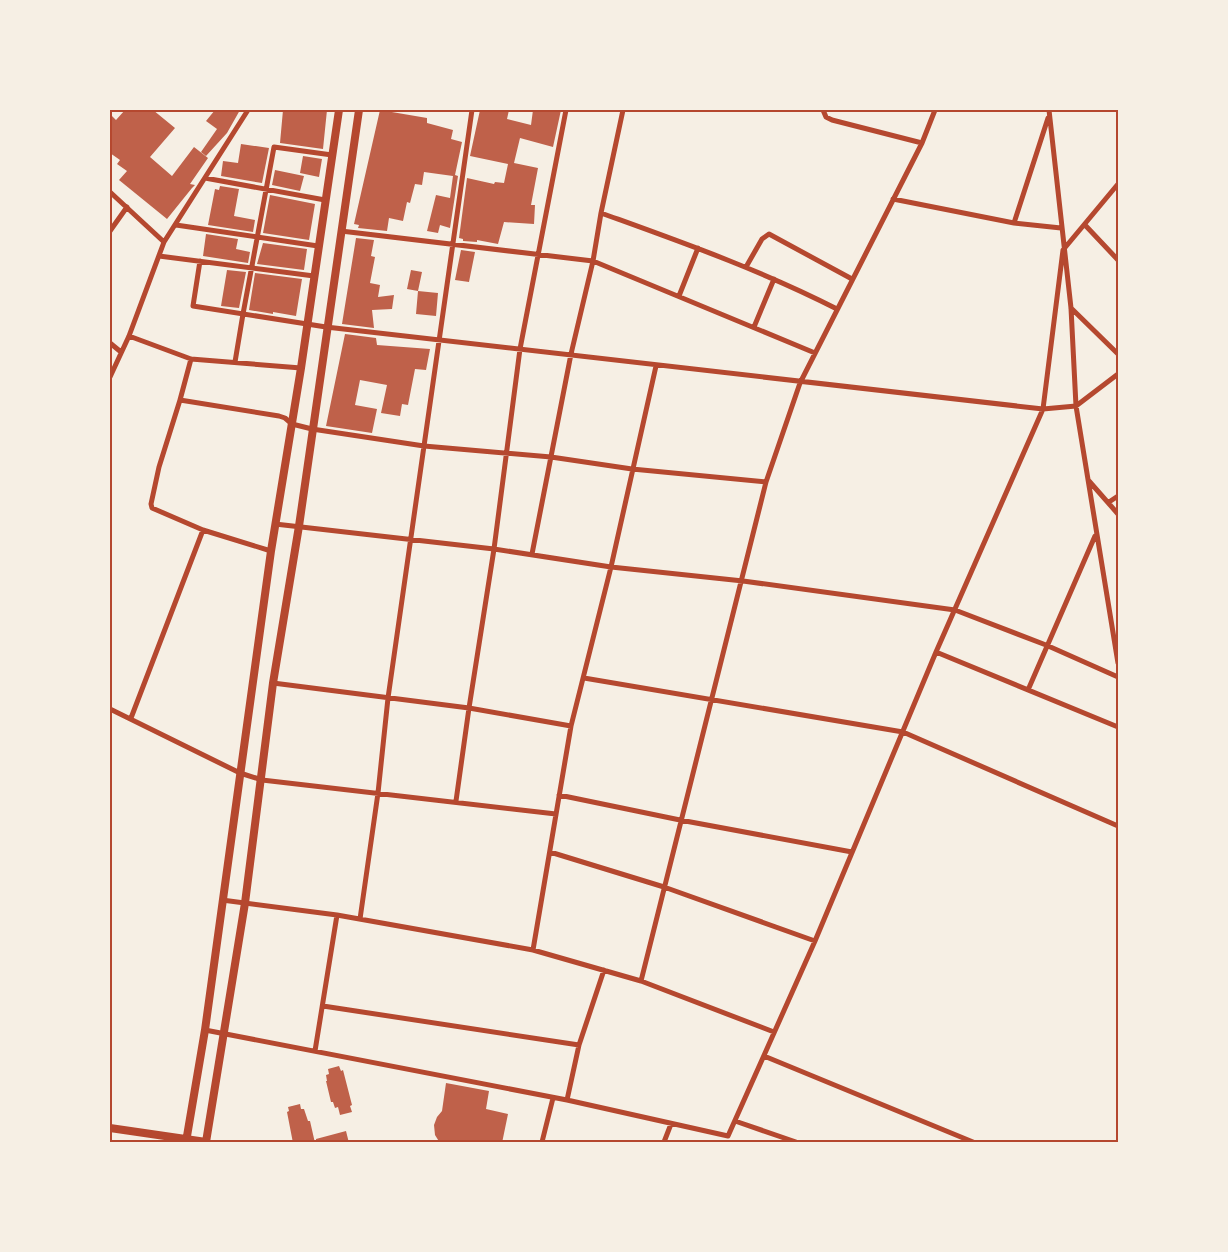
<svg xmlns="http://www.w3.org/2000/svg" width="1228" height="1252" viewBox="0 0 1228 1252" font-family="'PT Sans',sans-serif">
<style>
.building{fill:#bf614a}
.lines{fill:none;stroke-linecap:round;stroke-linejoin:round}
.minor{stroke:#b5482f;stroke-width:5}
.secondary{stroke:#b5482f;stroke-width:8}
.neatline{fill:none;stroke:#b5482f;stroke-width:2}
</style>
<rect width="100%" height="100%" fill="#f6efe4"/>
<path class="building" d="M125,110H153L175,128L150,157L172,176L194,147L208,158L190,184L195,185L192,188L167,219L119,180L127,171L117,164L120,160L110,153V114L116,120Z
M215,110H240L227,133L206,156L201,152L217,129L206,121Z
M283,110H327L323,149L280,143Z
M380,110L427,118V123L453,130L451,139L462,142L455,175L458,176L450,228L440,225L438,233L427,231L436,195L450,198L453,176L424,172L422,185L415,184L410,203L407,202L403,221L389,218L387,231L358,228L359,225L354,224Z
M480,110H509L507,119L531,125L533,110H561L553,147L520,138L514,163L538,168L531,205H535L534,224L504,222L498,244L477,240V242L463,241V239L459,238L467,178L494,184L495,182L504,183L508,164L470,156Z
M241,144L269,148L262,183L221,176L223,161L238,163Z
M303,156L322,159L319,177L300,173Z
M275,170L304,176L300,191L272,185Z
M220,186L239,189L234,216L255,220L253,232L208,225L215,189L219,190Z
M270,195L315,204L309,240L263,233Z
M206,234L238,239L236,249L250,252L248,263L203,256Z
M356,238L374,240L371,256L375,257L370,283L380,285L378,297L394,295L392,309L372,310L374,328L342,324Z
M263,243L307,249L304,270L257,264Z
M461,250L475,252L469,282L455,280Z
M227,270L246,272L239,308L221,306Z
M411,270L422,272L418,291L407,289Z
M255,273L302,279L296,316L273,312V314L249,310Z
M418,291L438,293L436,316L416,314Z
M345,334L376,338L377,345L430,349L426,370L415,369L408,405L402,404L400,416L381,413L387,385L360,380L355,405L377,409L372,433L326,426Z
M339,1066L341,1071L343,1070L352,1105L350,1106L352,1112L340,1115L338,1107L335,1108L333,1102H331L326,1081H327L326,1075L329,1074L328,1069Z
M446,1083L489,1091L486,1109L508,1114L502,1143H440L435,1135L434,1125L437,1117L442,1111Z
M300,1104L301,1109H304L308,1121H310L315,1143H293L287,1112L289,1111L288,1107Z
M346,1131L349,1143H316V1139Z"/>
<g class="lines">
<path class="minor" d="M823,110L826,117L832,120L922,143
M1049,110L1071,308L1076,406L1118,663
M205,178L325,200
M110,192L164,242
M893,199L1014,223L1061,228
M601,213C681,242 761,270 837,309
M1014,223L1048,118
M176,225L318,246
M1085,225L1118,260
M110,231L127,207
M341,231L593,261L815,353
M159,256L314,276
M200,261L193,306L326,327L1043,409L1076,406L1118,374
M746,267L762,239L769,234L852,279
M679,296L698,248
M1071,308L1118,354
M754,327L774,279
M129,336L191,359L301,368
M110,343L121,352
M235,362L243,314L274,147L332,155
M110,377L129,336L164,242L248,110
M180,400L191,359
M1089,481L1118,514
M1109,502L1118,496
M275,524L494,549L611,567L743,581L955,610L1046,645L1118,677
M271,551L203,530L152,508L151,504L159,467L180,400L279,416L285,418L292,424L312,429L424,446L551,457L632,469L766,482
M532,554L571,354L593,261L601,213L623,110
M936,652L1118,727
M584,678L903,732L1118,826
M273,683L469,708L571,726
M1028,690L1095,536
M110,709L240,773L262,780L556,814
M131,718L203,530
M559,795L680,820L852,852
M456,801L469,708L494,549L520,349L566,110
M550,852L664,887L815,941
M222,900L337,915L533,950L641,981L774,1032
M360,919L378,793L388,698L472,110
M533,950L571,726L611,567L656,366
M641,981L766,482L800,383L922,143L935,110
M323,1006L579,1045
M205,1030L567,1100L728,1136L815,941L936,652L1043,409L1063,250L1118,184
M315,1051L337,915
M764,1056L973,1142
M567,1100L579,1045L604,970
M735,1121L796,1142
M542,1142L553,1098
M664,1142L671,1124"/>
<path class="secondary" d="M110,1128L206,1142
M186,1142L205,1030L271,551L301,368L339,110
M206,1142L245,903L273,683L299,526L359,110"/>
</g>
<rect width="1228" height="1252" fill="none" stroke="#f6efe4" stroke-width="222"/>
<rect x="111" y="111" width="1006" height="1030" class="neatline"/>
</svg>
